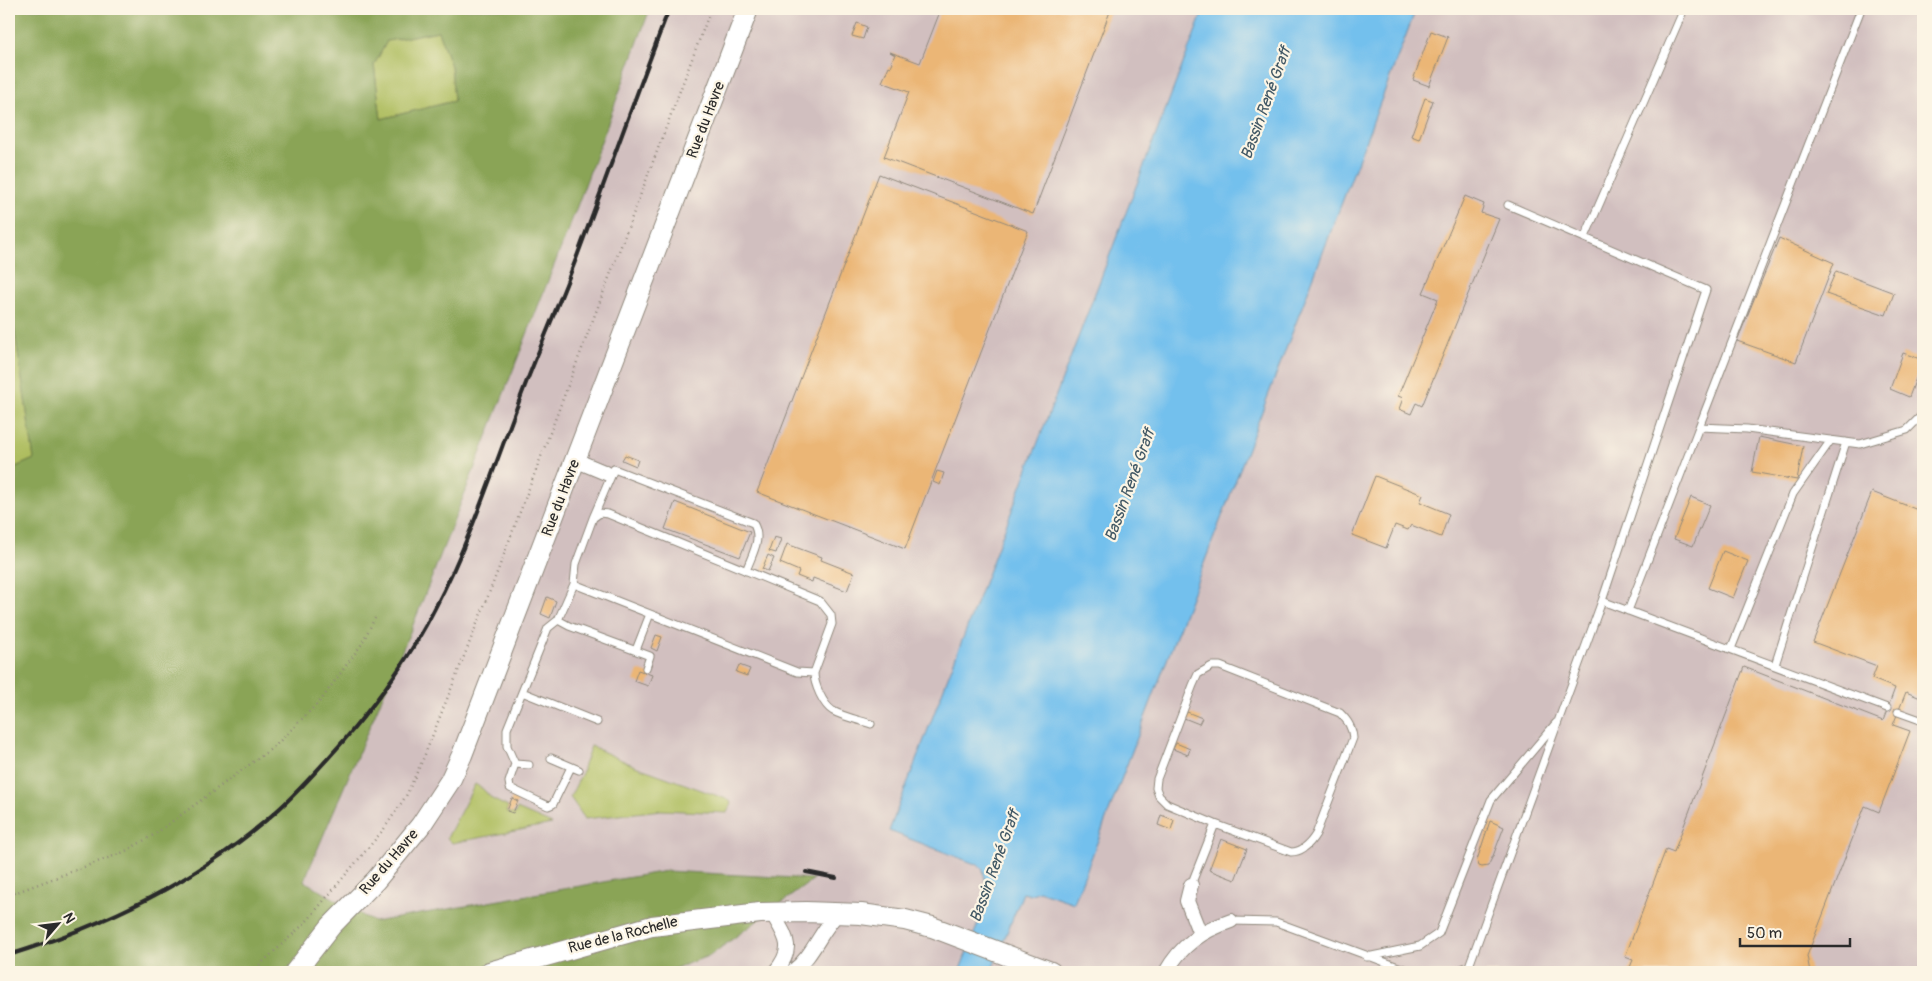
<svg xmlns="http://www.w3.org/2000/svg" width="1932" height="981" viewBox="0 0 1932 981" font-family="Pangolin,sans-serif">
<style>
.industrial{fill:#d1bfbf}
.green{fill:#aebd5f;stroke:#6c7445}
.forest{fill:#8aa456;stroke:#5a6840;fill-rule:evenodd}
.water{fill:#73c0ed;stroke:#4f768c}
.building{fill:#ebb676}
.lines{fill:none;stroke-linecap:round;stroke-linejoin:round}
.lane-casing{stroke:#90887c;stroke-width:9}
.street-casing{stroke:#90887c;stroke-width:16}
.secondary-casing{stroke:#90887c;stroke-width:22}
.path{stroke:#90887c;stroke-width:2.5;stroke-dasharray:1 4;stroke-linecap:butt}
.lane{stroke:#fff;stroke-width:7}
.street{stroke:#fff;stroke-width:14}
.secondary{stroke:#fff;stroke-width:20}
.rail{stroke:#2b2b2b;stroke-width:4}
.labels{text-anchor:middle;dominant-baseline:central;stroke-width:4.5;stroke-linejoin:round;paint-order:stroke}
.street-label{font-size:15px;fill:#2b2b2b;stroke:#fcf5e5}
.water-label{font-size:16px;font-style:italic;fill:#415865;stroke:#fcf5e5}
</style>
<rect width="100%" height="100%" fill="#fcf5e5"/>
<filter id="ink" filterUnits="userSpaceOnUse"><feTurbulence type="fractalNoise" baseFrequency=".02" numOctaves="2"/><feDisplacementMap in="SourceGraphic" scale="10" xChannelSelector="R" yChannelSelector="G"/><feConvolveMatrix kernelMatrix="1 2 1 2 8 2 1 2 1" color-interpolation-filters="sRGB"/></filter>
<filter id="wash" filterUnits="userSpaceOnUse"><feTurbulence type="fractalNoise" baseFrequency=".0096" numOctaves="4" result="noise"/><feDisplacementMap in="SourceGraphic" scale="20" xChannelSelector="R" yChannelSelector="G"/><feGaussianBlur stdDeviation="1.12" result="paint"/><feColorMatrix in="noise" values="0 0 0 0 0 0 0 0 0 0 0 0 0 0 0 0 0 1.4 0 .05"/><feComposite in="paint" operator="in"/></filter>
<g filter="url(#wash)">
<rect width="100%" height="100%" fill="#f6e6cd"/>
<path class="industrial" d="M650,9H1923V972H665L711,955L814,879L666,871L374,922L304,881L413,625L575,212Z"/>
<path class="green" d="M438,31L451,66L454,101L381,119L374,65L387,41Z
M14,325L34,459L9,470V327Z
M591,746L635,766L729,800L731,803L727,813L661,810L585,819L570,797L583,771V768Z
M475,784L483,789L492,799L508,807L506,812L515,814L517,809L552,824L452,843L447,838Z"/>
<path class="forest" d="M9,9H650L575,212L413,625L304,881L374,922L666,871L814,879L711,955L665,972H9V470L34,459L14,326L9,327ZM438,31L451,66L454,101L381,119L374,65L387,41Z"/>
<path class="water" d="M1204,9H1416L1074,903L1039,891L1030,895L1023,893L991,972H959L994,883L985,880L983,870L978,865L889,831Z"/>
<g id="blocks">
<path class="building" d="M941,9H1111L1033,214L884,157L909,92L882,82L889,66L891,67L893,63L891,62L895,55L890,52L920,63Z
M857,23L867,27L863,39L852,36Z
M1431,31L1448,37L1429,86L1413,80Z
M1425,98L1433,101L1419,139L1411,136Z
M879,174L1028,231L905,549L757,492Z
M1465,196L1484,204L1481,213L1499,219L1422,406L1416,403L1411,414L1399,409L1403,398L1398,396L1438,299L1423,293Z
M1779,238L1834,263L1796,362L1737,341Z
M1836,271L1894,293L1886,315L1826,294Z
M1903,353L1923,360L1909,397L1890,389Z
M1759,437L1803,446L1797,480L1752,472Z
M625,455L638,460L636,466L622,460Z
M937,471L944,473L940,485L933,482Z
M1375,476L1423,495L1420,502L1449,514L1441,537L1411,525L1408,530L1395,525L1386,548L1352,535Z
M1872,492L1923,512V699L1906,692L1893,725L1910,731L1879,812L1865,806L1807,956L1810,972H1628L1633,960L1625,957L1666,849L1674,852L1744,667L1883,721L1895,688L1872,679L1877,666L1813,642Z
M1691,497L1710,505L1693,546L1674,539Z
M675,502L750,532L740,557L665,529Z
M774,537L781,539L776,553L769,551Z
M787,544L822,557L821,560L854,573L847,591L813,578L812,582L797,576L799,571L780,563Z
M1723,551L1748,561L1733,598L1708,588Z
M768,555L774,558L768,571L762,569Z
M547,597L556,601L550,618L541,614Z
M656,635L662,637L657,651L651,648Z
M739,665L750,669L747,676L736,672Z
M638,670L652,675L648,686L634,681Z
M1187,712L1202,718L1199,724L1184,718Z
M1176,743L1190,749L1188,755L1173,749Z
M512,798L518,801L513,813L507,811Z
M1161,815L1174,820L1171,830L1158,825Z
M1490,821L1504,827L1493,856L1488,866L1482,867L1479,866L1477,860Z
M1221,839L1247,849L1235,880L1209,870Z"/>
</g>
</g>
<g filter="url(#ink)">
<use href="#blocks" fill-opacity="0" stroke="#90887c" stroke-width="1"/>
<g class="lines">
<defs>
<path id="lane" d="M1585,237L1684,9
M1699,427L1861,9
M593,518L614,469L753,523C763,539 752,554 746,571
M574,584L797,672L814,673
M1602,601L1887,708
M1628,611L1699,427L1747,429L1860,444L1907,430L1923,414
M558,620L569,626L650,656L646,668
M1731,649L1793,494L1831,440
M636,650L650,614
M1775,665L1846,442
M1212,666H1220L1340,713C1348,721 1352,727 1353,738L1316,834C1310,844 1302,852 1291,852L1215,824L1167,804L1159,796L1156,788L1157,779L1193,685L1198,674Z
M522,692L597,722
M1898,712L1923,721
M551,758L579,770
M515,764L529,765
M571,767L553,804L548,806L510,788L509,782L515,764L507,746V729L548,628L558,620L574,584L576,564L593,518L600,513L608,514L820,601L831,615L832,624L814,673C814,684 823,705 833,711C844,717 859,720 871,724
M1191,885L1215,824
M1231,921L1276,922L1412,972
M1367,957L1420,946L1439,933L1491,800L1556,723
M1455,972L1469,966L1602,601L1706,290L1508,205"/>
<path id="street" d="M575,460L606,473
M1191,885L1187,901L1200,934
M772,913C786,937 796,947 775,972
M792,972C814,955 819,933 838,913
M1166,972C1181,945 1202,931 1231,921"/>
<path id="secondary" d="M295,972L331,926L376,880L421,825L450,781L462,755L748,9
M489,972L652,926L760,913L806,912L861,914L905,920L932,927L1051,972"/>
</defs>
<use href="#lane" class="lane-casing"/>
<use href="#street" class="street-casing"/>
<use href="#secondary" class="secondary-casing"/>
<path class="path" d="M9,895L124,852L155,834L275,746L321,700L361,645L375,618
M252,972L306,922L384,829L406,796L424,757L490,591L711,9"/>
<use href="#lane" class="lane"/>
<use href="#street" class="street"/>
<use href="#secondary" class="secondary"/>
<path class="rail" d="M806,872L836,878
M9,955C108,924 202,879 279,809C303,787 324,763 346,738C380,698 411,656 435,608C472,537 497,458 526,383C542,342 560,301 576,259C607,176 637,92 669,9
M708,972H709"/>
</g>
</g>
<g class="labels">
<g class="street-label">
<text transform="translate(706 120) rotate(-69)">Rue du Havre</text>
<text transform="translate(561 498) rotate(-69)">Rue du Havre</text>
<text transform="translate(389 862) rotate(-49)">Rue du Havre</text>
<text transform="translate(623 935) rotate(-14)">Rue de la Rochelle</text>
</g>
<g class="water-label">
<text transform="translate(1266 103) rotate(-70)">Bassin René Graff</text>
<text transform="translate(1130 485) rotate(-70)">Bassin René Graff</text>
<text transform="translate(995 866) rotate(-70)">Bassin René Graff</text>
</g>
</g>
<rect width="1932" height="981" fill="none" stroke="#fcf5e5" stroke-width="30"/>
<g transform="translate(58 924) rotate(62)" stroke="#fcf5e5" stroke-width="4" paint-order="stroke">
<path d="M0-4L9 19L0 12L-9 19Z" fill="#2b2b2b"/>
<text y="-8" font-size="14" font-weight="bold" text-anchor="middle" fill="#2b2b2b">N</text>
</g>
<path d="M1740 938v8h110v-8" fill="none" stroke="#2b2b2b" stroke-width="2.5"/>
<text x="1747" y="938" font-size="15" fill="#2b2b2b" stroke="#fcf5e5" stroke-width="4" paint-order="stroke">50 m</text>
</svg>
